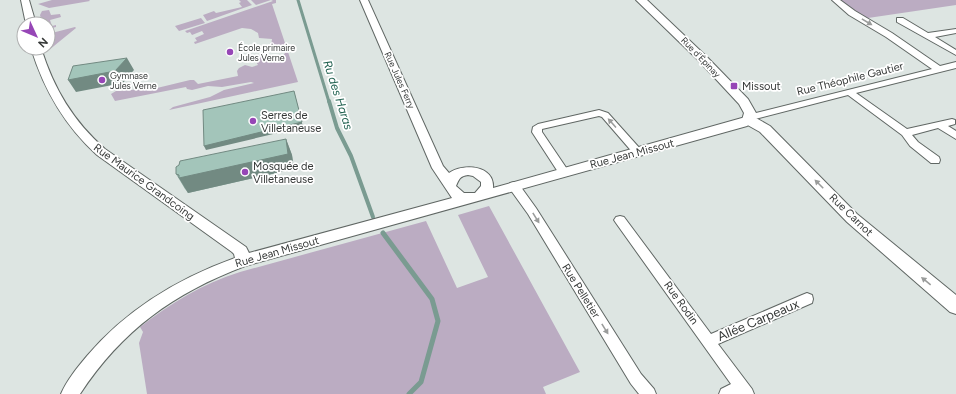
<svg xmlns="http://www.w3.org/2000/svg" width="956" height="394" viewBox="0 0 956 394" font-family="Figtree,sans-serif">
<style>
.green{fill:#bbacc2}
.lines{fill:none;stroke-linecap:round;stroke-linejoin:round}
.stream-far2{stroke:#7a9b91;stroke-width:3}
.stream-far1{stroke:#7a9b91;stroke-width:4}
.stream{stroke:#7a9b91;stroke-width:5}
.minor-casing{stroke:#606764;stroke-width:2}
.tertiary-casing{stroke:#606764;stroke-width:2}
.secondary-casing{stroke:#606764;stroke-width:2}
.minor{fill:#fff;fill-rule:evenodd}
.tertiary{fill:#fff;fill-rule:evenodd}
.secondary{fill:#fff;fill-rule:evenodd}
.wall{fill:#8ca9a0}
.shaded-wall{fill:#728a82}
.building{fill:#a3c5ba;stroke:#728a82}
.oneway{fill:#9a9c9b}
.poi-dot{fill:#9646b6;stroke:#fff;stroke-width:1.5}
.labels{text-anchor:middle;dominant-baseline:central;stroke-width:3.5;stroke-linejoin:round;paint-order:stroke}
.far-poi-label{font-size:9px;fill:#353837;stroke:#fff;text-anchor:start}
.far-street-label{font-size:9px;fill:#353837;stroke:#fff}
.street-label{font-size:11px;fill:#353837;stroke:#fff}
.poi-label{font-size:11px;fill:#353837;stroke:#fff;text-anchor:start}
.water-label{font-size:12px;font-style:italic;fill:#266554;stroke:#fff}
.near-street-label{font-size:13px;fill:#353837;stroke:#fff}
</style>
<rect width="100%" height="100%" fill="#dde5e2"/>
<path class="green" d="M52,0H89L90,1L49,8L38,4Z
M239,0H247L252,5L207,21L203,15L214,11L216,13L242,7L239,3L241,2Z
M251,0H276V3L272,4L298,82L169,110L173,107L210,97L224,90L254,83L251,82L222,87L208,86L192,90L187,89L186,87L115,101L111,94L116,91L157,88L190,80H194L198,84L238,76L237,71L239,68L245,65L252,67L258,65L255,60C262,52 268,59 276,59L283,56L285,53L282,51L271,47L272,39L259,38L258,33L251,29L242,28L195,44L194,42L197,41L195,38L204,34L202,31L192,35L190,32L187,33L185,31L273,1L271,0L256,5Z
M838,0H956V5L868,18L862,17Z
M49,10L51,15L60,14L61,17L50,20L52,26L56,25V27L48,29V24L42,22L40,15L42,11Z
M201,18L205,23L179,31L175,26Z
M75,27L76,28L49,50L48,34Z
M489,206L580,372L543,387L546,394H147L139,343L143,332L140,327C171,303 202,284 240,272L426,221L457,288L488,277L458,215Z"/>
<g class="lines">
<path class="stream-far2" d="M298,0L329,102"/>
<path class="stream-far1" d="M329,101L337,128L351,156L373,217"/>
<path class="stream" d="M383,233L432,299L438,321L421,382L409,394"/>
<defs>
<path id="minor" d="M832,0H840L855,11L892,33L940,66L956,62V68L856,93L907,129L952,119L955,120V124L948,126L956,131V139L938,128L912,135L918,142L939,157L940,160L939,163H931L910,146L902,135L848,95L751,120L748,119L746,117L748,115L932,69L886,37L849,15Z
M897,18H903L928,33L956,29V33L935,37L956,50V55L897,22Z
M599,110L608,113L643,152L642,154H634L602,117L599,116L542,129V132L569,172L568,175H560L532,132L533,127L538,124Z
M514,182L518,183L536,208L641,374L654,389L656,394H639L631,384L528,214L510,189L509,186L510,183Z
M620,216L624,217L711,334L802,295L807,293L812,295L813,299L812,303L718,344L752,389L754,394H719L721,389L731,384L616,223L614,220L616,217Z"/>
<path id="tertiary" d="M21,0H29L36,24H26Z
M360,0H368L443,166L449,173C463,163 495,165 493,188L749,116L753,117L755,120L747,126L245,266C174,293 122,330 80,394H61C67,380 77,368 87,356C127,309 177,279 235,258L234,254L232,252L97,155C64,125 44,90 31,48H41C54,89 73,121 105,149L246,247L249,253L452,198L432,168ZM468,175L473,176L481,182V186L475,193H464L456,186C459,179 460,176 468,175Z"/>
<path id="secondary" d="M636,0H647L707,57L748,99L756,113V118L770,126L857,214L956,295V314L950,312L847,222L760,132L744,123L742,120L744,113L739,104L699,61Z"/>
</defs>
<use href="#minor" class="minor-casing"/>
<use href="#tertiary" class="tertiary-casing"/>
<use href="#secondary" class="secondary-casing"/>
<use href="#minor" class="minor"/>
<use href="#tertiary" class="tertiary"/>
<use href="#secondary" class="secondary"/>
</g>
<path class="wall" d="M286,139L292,155L294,169L188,193L186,190L185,189L176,174Z"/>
<path class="shaded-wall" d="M127,58L134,70L123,83L76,92L68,80Z
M294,91L303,127L206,150L204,146Z
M286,139L292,155L294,169L188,193L179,178Z"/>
<path class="building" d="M127,58L115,71L68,80L73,66Z
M294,91L302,122L204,146L203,110Z
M286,139L288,154L179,178V175L176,174V167L179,165L180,161Z"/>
<defs><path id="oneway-solid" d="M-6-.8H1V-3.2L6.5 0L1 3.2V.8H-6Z"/></defs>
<g class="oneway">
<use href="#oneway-solid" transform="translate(867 22) rotate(31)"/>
<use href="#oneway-solid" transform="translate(612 123) rotate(-132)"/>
<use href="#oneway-solid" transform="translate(819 184) rotate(-135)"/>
<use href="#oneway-solid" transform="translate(536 218) rotate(58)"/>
<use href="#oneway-solid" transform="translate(926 281) rotate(-141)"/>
<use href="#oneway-solid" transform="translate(605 329) rotate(58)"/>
</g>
<g class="poi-dot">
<circle cx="230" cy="52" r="4"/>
<circle cx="102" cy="80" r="4"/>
<rect x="730" y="82" width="8" height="8" rx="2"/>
<circle cx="253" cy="121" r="4"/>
<circle cx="245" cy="172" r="4"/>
</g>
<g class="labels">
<g class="far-poi-label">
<text x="238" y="47">École primaire<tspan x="238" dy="10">Jules Verne</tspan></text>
<text x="110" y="75">Gymnase<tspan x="110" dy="10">Jules Verne</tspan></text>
</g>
<g class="far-street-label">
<text transform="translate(701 57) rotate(46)">Rue d'Épinay</text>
<text transform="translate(400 80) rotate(66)">Rue Jules Ferry</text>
</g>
<g class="street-label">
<text transform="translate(850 79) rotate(-14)">Rue Théophile Gautier</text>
<text transform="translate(632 154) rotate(-15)">Rue Jean Missout</text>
<text transform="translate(144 182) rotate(36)">Rue Maurice Grandcoing</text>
<text transform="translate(851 215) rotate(44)">Rue Carnot</text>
<text transform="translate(277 252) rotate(-16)">Rue Jean Missout</text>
<text transform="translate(581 291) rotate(58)">Rue Pelletier</text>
<text transform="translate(681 303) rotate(54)">Rue Rodin</text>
</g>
<g class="poi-label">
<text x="742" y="86">Missout</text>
<text x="261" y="115">Serres de<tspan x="261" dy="13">Villetaneuse</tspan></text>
<text x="253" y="166">Mosquée de<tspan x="253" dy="13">Villetaneuse</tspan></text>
</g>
<g class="water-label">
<text transform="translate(338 95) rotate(72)">Ru des Haras</text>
</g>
<g class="near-street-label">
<text transform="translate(758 320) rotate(-23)">Allée Carpeaux</text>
</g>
</g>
<g transform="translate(36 36) rotate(134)"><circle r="19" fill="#ffffff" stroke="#aeafaf"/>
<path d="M0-3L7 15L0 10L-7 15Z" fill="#9646b6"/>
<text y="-6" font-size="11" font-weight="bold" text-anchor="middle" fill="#353837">N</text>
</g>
</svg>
